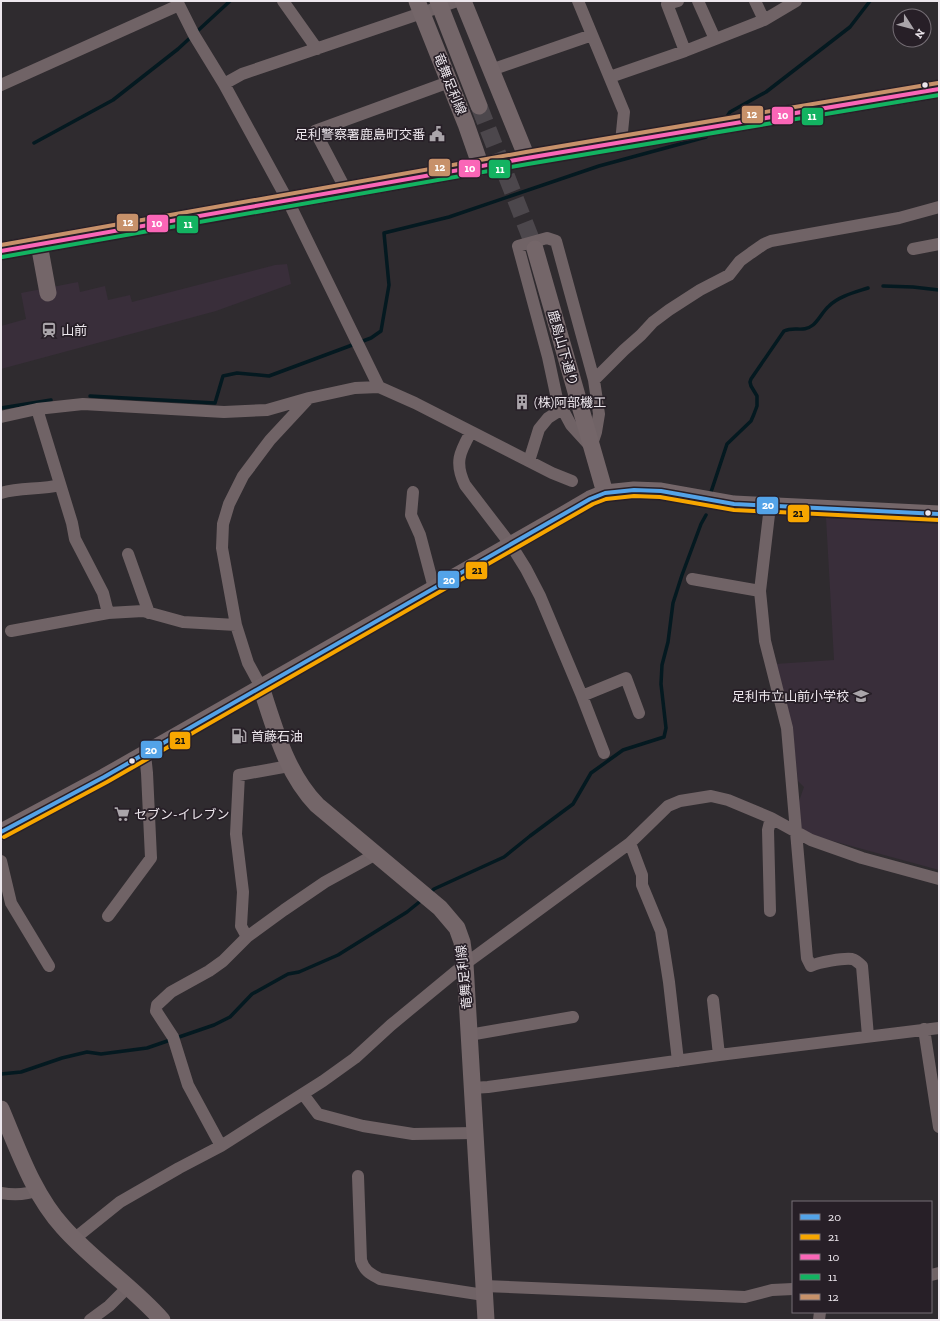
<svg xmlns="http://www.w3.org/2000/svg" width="940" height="1321" viewBox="0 0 940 1321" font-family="'Zilla Slab','Noto Sans JP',serif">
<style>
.built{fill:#392e3a}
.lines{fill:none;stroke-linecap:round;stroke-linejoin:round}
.stream{stroke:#041920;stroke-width:3.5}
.secondary-tunnel{stroke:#4c474c;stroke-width:17;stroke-dasharray:17 8;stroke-linecap:butt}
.street{stroke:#706366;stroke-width:12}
.secondary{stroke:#746669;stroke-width:17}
.primary{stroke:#716366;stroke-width:18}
.bus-1-casing{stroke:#271f27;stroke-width:7}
.bus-2-casing{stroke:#271f27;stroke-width:7}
.bus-3-casing{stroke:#271f27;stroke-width:7}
.bus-4-casing{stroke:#271f27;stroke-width:7}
.bus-5-casing{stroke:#271f27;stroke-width:7}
.bus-1{stroke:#53a3e8;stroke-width:4}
.bus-2{stroke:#f7a600;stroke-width:4}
.bus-3{stroke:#fa66b7;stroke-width:4}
.bus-4{stroke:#13b361;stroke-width:4}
.bus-5{stroke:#c7916a;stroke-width:4}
.bus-dot{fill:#ede7ed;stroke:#271f27;stroke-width:1.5}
.labels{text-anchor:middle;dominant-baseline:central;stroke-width:3.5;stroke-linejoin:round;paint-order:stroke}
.street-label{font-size:13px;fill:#ede7ed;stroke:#271f27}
.poi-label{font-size:13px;fill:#ede7ed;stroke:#271f27;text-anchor:start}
.line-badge{stroke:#271f27;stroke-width:1.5}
.badge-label{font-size:11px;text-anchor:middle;font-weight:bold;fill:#fff}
.pale-badge-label{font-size:11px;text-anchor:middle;font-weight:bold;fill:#111}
</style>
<rect width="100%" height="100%" fill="#2f2b2f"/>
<path class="built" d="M287,264L291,284L216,311L1,369V326L26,319L21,293L78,282L80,292L105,286L108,300L130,295L132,302L275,265Z
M826,518L939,524V870L811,835L801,828L797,807L804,787L798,781L792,728L775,664L834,660Z"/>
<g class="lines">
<path class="stream" d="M726,118L730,112L766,92L850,27L870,1
M34,143L113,100L178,49L230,1
M883,286L913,287L939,290
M90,396L215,403L223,376L237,373L269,376L371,338L381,331L389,285L384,233L449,217L599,166L706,137
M1,408L51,400
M711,492L727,444L751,421L754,414L757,406V396L751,386L750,382L751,379L784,331C795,326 803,333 813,325C819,320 823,311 829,306C839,296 856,292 868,288
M429,894L434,889L504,857L530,836L573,804L591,773L623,750L664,737L666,728L661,684L662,665L668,642L673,603L682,575L701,524L706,515
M1,1074L21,1072L62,1058L87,1052L101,1054L147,1048L214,1025L230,1017L252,994L288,974L299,972L338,955L407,912L423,899"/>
<path class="secondary-tunnel" d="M479,106L535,249"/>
<path class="street" d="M177,1L194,35L224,84L288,201L379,387
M283,1L317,49
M578,1L624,112L621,142
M678,1L667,4L685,51
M698,1L715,39
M755,1L764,20
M491,70L592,35
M610,77L685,51L764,20L796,1
M224,84L242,74L457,1
M1,85L179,5
M346,190L315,131L449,82
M547,238L556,241L594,380L599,414L596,432L591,447L571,425L557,399L548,357L518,246Z
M913,249L939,244
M594,380L624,350L641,335L653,322L669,310L700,290L729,275L740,261L751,253L764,244L771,241L899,218L939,207
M37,409L72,523L75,539L103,593L108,613
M1,417L37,409L83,404L224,412L267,410L309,398L355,388L379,387L415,403L552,473L572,481
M471,432C460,452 454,462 465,485L511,545L526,569L540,596L582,696L604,753
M529,461L539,429L548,418L562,409
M413,492L411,515L420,535L434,588
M1,493C20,487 40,490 60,485
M770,506L760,591L765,641L787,728L807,958L811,966C819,962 843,958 852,959C856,960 859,963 862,966L868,1036
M128,554L149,613
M692,579L760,591
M11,631L108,613L143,611L183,622L236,625
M261,687L248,663L236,625L222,548L223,524L229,504L243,476L270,440L309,398
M582,696L626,678L639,713
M630,843L642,875V885L661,931L669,982L678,1061
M1,861L11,903L49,966
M770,911L768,830L771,818
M108,916L151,858L147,773L145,754
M247,937L241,926L243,892L236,834L239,775L289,766
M713,1000L719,1055
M924,1029L939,1127
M469,1035L573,1017
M472,1088L488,1087L719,1055L939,1028
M303,1094L318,1114L363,1126L413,1134L475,1133
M221,1146L188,1085L173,1037L156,1011L157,1005L171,992L209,971L223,961L247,937L284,910L325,882L376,854
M358,1176L361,1260C364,1271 371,1274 380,1279L484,1295
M1,1193C13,1195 26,1195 38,1190
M74,1239L120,1202L179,1168L221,1146L323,1081L355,1058L391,1025L465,964L630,843L668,806L680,801L711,796L728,800L771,818L811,840L862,858L939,879
M931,1275L939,1273
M484,1286L745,1297L772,1290L793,1289
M90,1320L109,1306L129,1286
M819,1320L820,1312"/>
<path class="secondary" d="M417,1L466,124L481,167
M438,1L479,106
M463,1L527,158
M39,244L48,293
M535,249L605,493
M261,687C275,729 286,773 317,805L440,908L457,928L462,942L465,964L486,1320
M1,832L104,777L556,519L590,499L605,493L634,490L661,491L734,504L939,514
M1,1109C18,1149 33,1194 63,1227C93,1261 132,1286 162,1320"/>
<path class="primary" d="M1,251L527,158L939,89"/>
<defs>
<path id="bus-1" d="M1,832L104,777L590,499L605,493L634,490L661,491L734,504L939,514"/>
<path id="bus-2" d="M4,837L107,782L593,504L606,499L634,496L660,497L734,510L939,520"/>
<path id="bus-3" d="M1,251L527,158L939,89"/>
<path id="bus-4" d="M2,257L528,164L939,95"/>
<path id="bus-5" d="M1,245L526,152L938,83"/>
</defs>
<use href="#bus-1" class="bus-1-casing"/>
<use href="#bus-2" class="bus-2-casing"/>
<use href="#bus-3" class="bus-3-casing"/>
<use href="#bus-4" class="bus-4-casing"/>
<use href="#bus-5" class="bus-5-casing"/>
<use href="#bus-1" class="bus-1"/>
<use href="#bus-2" class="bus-2"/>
<use href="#bus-3" class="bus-3"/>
<use href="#bus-4" class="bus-4"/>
<use href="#bus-5" class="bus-5"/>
</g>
<defs>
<symbol id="civic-bare" viewBox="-9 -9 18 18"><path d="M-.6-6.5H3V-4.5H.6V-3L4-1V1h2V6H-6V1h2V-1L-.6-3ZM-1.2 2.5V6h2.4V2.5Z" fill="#aaa5aa" stroke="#271f27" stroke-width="2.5" paint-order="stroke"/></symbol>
<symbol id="station-bare" viewBox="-9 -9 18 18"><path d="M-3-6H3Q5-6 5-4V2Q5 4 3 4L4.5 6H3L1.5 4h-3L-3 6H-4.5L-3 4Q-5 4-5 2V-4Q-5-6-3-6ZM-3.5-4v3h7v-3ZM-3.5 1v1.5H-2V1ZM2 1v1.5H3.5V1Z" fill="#aaa5aa" stroke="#271f27" stroke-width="2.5" paint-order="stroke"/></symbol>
<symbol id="building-bare" viewBox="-9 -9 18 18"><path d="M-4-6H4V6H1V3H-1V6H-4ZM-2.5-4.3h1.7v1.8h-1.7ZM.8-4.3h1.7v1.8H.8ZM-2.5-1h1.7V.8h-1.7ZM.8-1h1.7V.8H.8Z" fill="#aaa5aa" stroke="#271f27" stroke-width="2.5" paint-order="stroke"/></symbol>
<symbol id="school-bare" viewBox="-9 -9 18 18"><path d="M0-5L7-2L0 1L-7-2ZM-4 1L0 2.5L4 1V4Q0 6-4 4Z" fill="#aaa5aa" stroke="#271f27" stroke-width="2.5" paint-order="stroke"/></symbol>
<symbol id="fuel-bare" viewBox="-9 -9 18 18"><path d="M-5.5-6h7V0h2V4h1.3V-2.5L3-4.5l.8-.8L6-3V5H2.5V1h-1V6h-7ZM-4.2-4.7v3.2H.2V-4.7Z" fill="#aaa5aa" stroke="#271f27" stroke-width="2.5" paint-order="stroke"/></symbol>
<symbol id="supermarket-bare" viewBox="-9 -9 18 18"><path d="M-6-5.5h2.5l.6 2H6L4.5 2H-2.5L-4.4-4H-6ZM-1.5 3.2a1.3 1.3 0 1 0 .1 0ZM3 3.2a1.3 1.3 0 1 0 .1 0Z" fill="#aaa5aa" stroke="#271f27" stroke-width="2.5" paint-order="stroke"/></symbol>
</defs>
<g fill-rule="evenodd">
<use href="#civic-bare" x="426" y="123" width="22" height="22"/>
<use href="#station-bare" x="38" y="319" width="22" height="22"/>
<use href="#building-bare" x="511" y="391" width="22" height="22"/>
<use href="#school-bare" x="850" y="685" width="22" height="22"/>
<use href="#fuel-bare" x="228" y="725" width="22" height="22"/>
<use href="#supermarket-bare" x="111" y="803" width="22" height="22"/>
</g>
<g class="bus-dot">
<circle cx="925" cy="85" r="3.5"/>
<circle cx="928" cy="513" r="3.5"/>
<circle cx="132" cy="761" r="3.5"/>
</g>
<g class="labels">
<g class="street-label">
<text transform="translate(450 84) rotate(68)">竜舞足利線</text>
<text transform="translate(563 348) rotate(74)">鹿島山下通り</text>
<text transform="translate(464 977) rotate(-96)">竜舞足利線</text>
</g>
<g class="poi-label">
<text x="425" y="134" text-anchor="end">足利警察署鹿島町交番</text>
<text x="61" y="330">山前</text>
<text x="534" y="402">(株)阿部機工</text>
<text x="849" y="696" text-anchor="end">足利市立山前小学校</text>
<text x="251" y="736">首藤石油</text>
<text x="134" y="814">セブン-イレブン</text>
</g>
</g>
<g class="line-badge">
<rect x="741" y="105" width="23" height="19" rx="4" fill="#c7916a"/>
<rect x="771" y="106" width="23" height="19" rx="4" fill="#fa66b7"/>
<rect x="801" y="107" width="23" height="19" rx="4" fill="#13b361"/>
<rect x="428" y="158" width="23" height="19" rx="4" fill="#c7916a"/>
<rect x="458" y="159" width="23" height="19" rx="4" fill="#fa66b7"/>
<rect x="488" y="159" width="23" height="20" rx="4" fill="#13b361"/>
<rect x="116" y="213" width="23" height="19" rx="4" fill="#c7916a"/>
<rect x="146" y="214" width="23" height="19" rx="4" fill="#fa66b7"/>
<rect x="176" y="215" width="23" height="19" rx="4" fill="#13b361"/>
<rect x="756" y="496" width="23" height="19" rx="4" fill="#53a3e8"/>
<rect x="787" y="504" width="23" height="19" rx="4" fill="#f7a600"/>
<rect x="465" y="561" width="23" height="19" rx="4" fill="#f7a600"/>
<rect x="437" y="570" width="23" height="19" rx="4" fill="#53a3e8"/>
<rect x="169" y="731" width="22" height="19" rx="4" fill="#f7a600"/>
<rect x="140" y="740" width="23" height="19" rx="4" fill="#53a3e8"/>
</g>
<g class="badge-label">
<text x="752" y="118">12</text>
<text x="783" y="119">10</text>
<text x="812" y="120">11</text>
<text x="440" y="171">12</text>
<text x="470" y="172">10</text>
<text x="500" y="173">11</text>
<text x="128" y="226">12</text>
<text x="157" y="227">10</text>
<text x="188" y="228">11</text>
<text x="768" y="509">20</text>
<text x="449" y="584">20</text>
<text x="151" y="754">20</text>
</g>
<g class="pale-badge-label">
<text x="798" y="517">21</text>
<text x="477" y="574">21</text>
<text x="180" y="744">21</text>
</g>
<rect width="940" height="1321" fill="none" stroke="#ede7ed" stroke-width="4"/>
<rect x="792" y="1201" width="140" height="112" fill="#271f27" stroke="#766f76"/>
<rect x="800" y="1214" width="20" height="6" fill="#53a3e8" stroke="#766f76"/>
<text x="828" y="1221" font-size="12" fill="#ede7ed">20</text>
<rect x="800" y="1234" width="20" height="6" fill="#f7a600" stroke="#766f76"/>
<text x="828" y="1241" font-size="12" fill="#ede7ed">21</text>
<rect x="800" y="1254" width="20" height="6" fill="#fa66b7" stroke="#766f76"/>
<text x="828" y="1261" font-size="12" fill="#ede7ed">10</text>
<rect x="800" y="1274" width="20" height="6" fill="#13b361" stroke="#766f76"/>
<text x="828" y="1281" font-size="12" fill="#ede7ed">11</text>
<rect x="800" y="1294" width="20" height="6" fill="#c7916a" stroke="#766f76"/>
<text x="828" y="1301" font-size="12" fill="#ede7ed">12</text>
<g transform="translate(912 28) rotate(126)"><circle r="19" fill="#271f27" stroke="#766f76"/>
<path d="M0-3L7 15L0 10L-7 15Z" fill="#aaa5aa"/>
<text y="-6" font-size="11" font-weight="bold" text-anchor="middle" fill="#ede7ed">N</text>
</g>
</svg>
